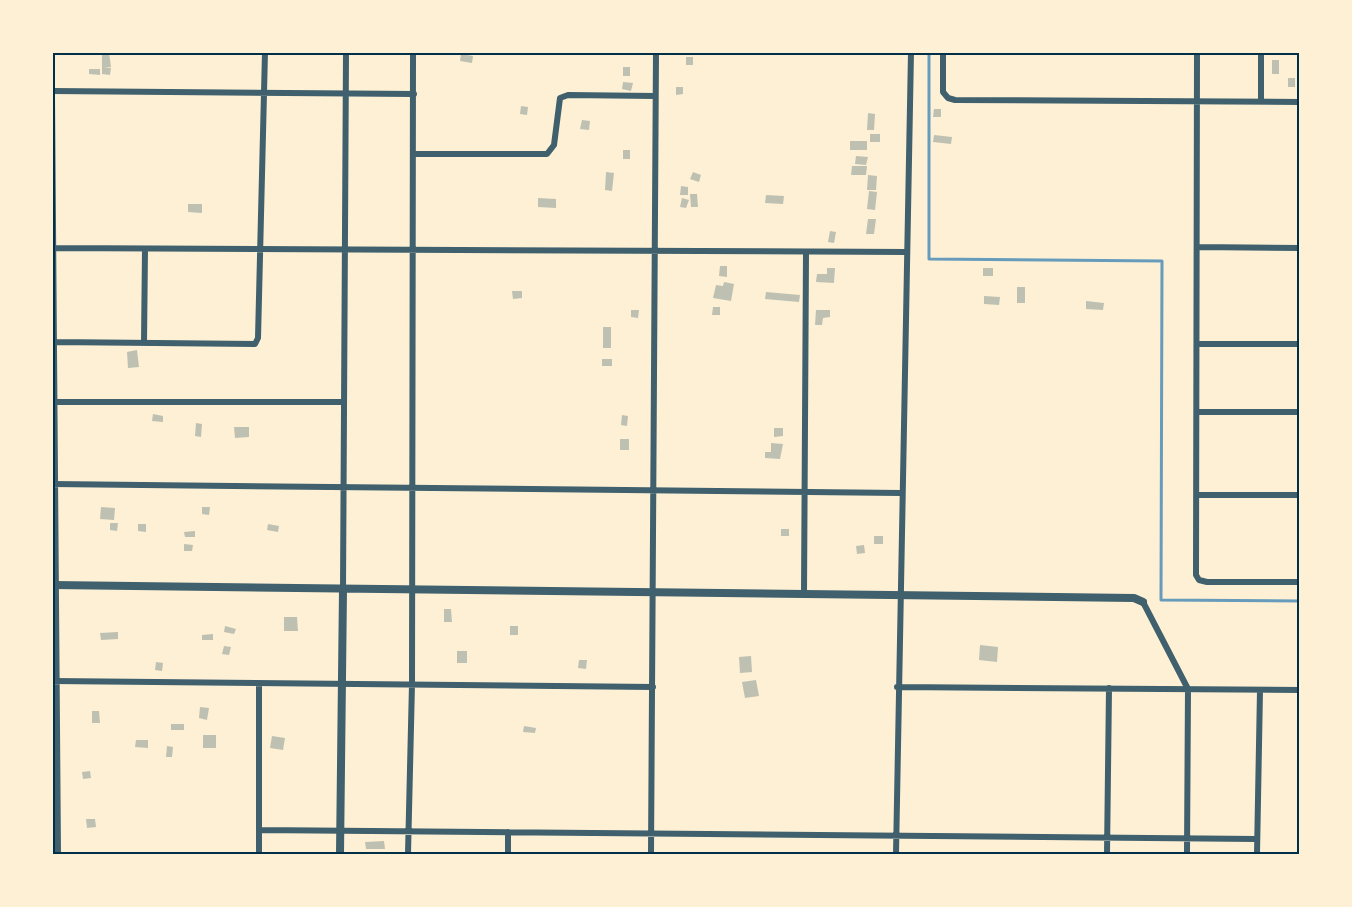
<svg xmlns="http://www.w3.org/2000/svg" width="1352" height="907" viewBox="0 0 1352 907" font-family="'Work Sans',sans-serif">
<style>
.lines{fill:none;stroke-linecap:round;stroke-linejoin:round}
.stream{stroke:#669bbc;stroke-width:3}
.building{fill:#bec0b2}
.minor{stroke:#3f606c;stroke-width:6}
.tertiary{stroke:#3f606c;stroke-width:8}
.neatline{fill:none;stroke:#003049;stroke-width:2}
</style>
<rect width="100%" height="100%" fill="#fdf0d5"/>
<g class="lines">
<path class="stream" d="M929,52V259L1162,261L1161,600L1300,601"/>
</g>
<path class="building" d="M109,52L111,67L104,68H111L110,75L102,74V53Z
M461,54L473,56L472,63L460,61Z
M686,57H693V65H686Z
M1272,60H1279V74H1272Z
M623,67H630V76H623Z
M89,69H100V75L89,74Z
M1288,78H1295V87H1288Z
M623,82L633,83L631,91L622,89Z
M676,87H683V94L676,95Z
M521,106L528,107L527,115L520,114Z
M934,109H941V117H933Z
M868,113L875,114L874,130H867Z
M582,120L590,121L589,130L580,129Z
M870,134H880V142H870Z
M934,135L952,137L951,144L933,142Z
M850,141H867V150H850Z
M623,150H630V159H623Z
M856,156L868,157L866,165L855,164Z
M852,166H867L866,175H851Z
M606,172L614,173L612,191L605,190Z
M693,172L701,175L699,182L690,179Z
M868,175L877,176L876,190H867Z
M681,186L688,187V195H680Z
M869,191L877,192L875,210L867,209Z
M690,194H697L698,207H691Z
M766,195L784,196L783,204L765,203Z
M538,198L556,199V208L538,207Z
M682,198L689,200L686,208L680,207Z
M188,204H202V213L188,212Z
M868,219H876L874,234H866Z
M830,231L836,232L834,243L828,242Z
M720,266H727V277L719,276Z
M827,268H835L834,283L816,282L817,274H827Z
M983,268H993V276H983Z
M724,282L734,284L731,301L713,298L716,285L723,286Z
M1017,287H1025V303H1017Z
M512,291H522V298L513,299Z
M766,292L800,295L799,302L765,299Z
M984,296L1000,297L999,305L984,304Z
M1086,301L1104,303L1103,310L1086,309Z
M713,307H720V315H712Z
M631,310H639L638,318L631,317Z
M816,310H830V317L823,318L822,325H815Z
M603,327H611V348H603Z
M137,350L139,367L128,368L127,352Z
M602,359H612V366H602Z
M153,414L163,416V422L152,421Z
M622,415L628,416L627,426L621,425Z
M196,423L202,424L201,437L195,436Z
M234,427H249V437L235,438Z
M774,428H783V436L774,437Z
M620,439H629V450H620Z
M771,443L783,444L780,459L765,458V452H771Z
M101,507L115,508L114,520L100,519Z
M202,507H210L209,515L202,514Z
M110,523H118L117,531L110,530Z
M138,524H146V532L138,531Z
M268,524L279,526L278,532L267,530Z
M781,529H789V536H781Z
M195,531V537H185L184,532Z
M874,536H883V544H874Z
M184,544L193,545L192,551H184Z
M864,545L865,553L857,554L856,546Z
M444,609H451L452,622H444Z
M284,617H297L298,631H284Z
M225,626L236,629L234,634L224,632Z
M510,626H518V635H510Z
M118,632V639L101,640L100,633Z
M213,634V640H202V635Z
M980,645L998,647L997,662L979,660Z
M224,646L231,647L229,655L222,654Z
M457,651H467V663H457Z
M751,656L752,672L740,673L739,657Z
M579,660H587L586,669L578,668Z
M156,662L163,663L162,671L155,670Z
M756,680L759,696L745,698L742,682Z
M200,707L209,708L207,720L199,718Z
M92,711H99L100,723H92Z
M171,724H184V730H171Z
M524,726L536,728L535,733L523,732Z
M203,735H216V748H203Z
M272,736L285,738L283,750L270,748Z
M136,740H148V748L135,747Z
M167,746L173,747L172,757H166Z
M90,771L91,778L83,779L82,772Z
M86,819H95L96,827L87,828Z
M384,841L385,849H366L365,842Z"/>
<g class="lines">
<path class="minor" d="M943,52V92L948,98L955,100L1300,102
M1197,52L1196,575L1199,580L1207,582H1300
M1261,52V101
M52,91L414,94
M52,98L58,854
M413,154H547L554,145L560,98L568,95L655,96
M1197,247L1300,248
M52,248L906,252
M54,342L255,344L258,338L265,52
M144,343L145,249
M1197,344H1300
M53,402H344
M1197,412H1300
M52,484L901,493
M1197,495H1300
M343,589L346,52
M804,595L806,252
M1143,602L1188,689L1187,854
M53,681L653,687
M259,683V854
M897,687L1300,690
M259,830L1256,839
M508,832V854
M408,854L412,684L413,52
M651,854L656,52
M896,854L911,52
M1107,854L1109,688
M1257,854L1260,690"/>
<path class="tertiary" d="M52,585L1134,598L1143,602
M340,854L343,589"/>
</g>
<rect width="1352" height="907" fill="none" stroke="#fdf0d5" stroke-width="108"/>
<rect x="54" y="54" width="1244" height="799" class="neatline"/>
</svg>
